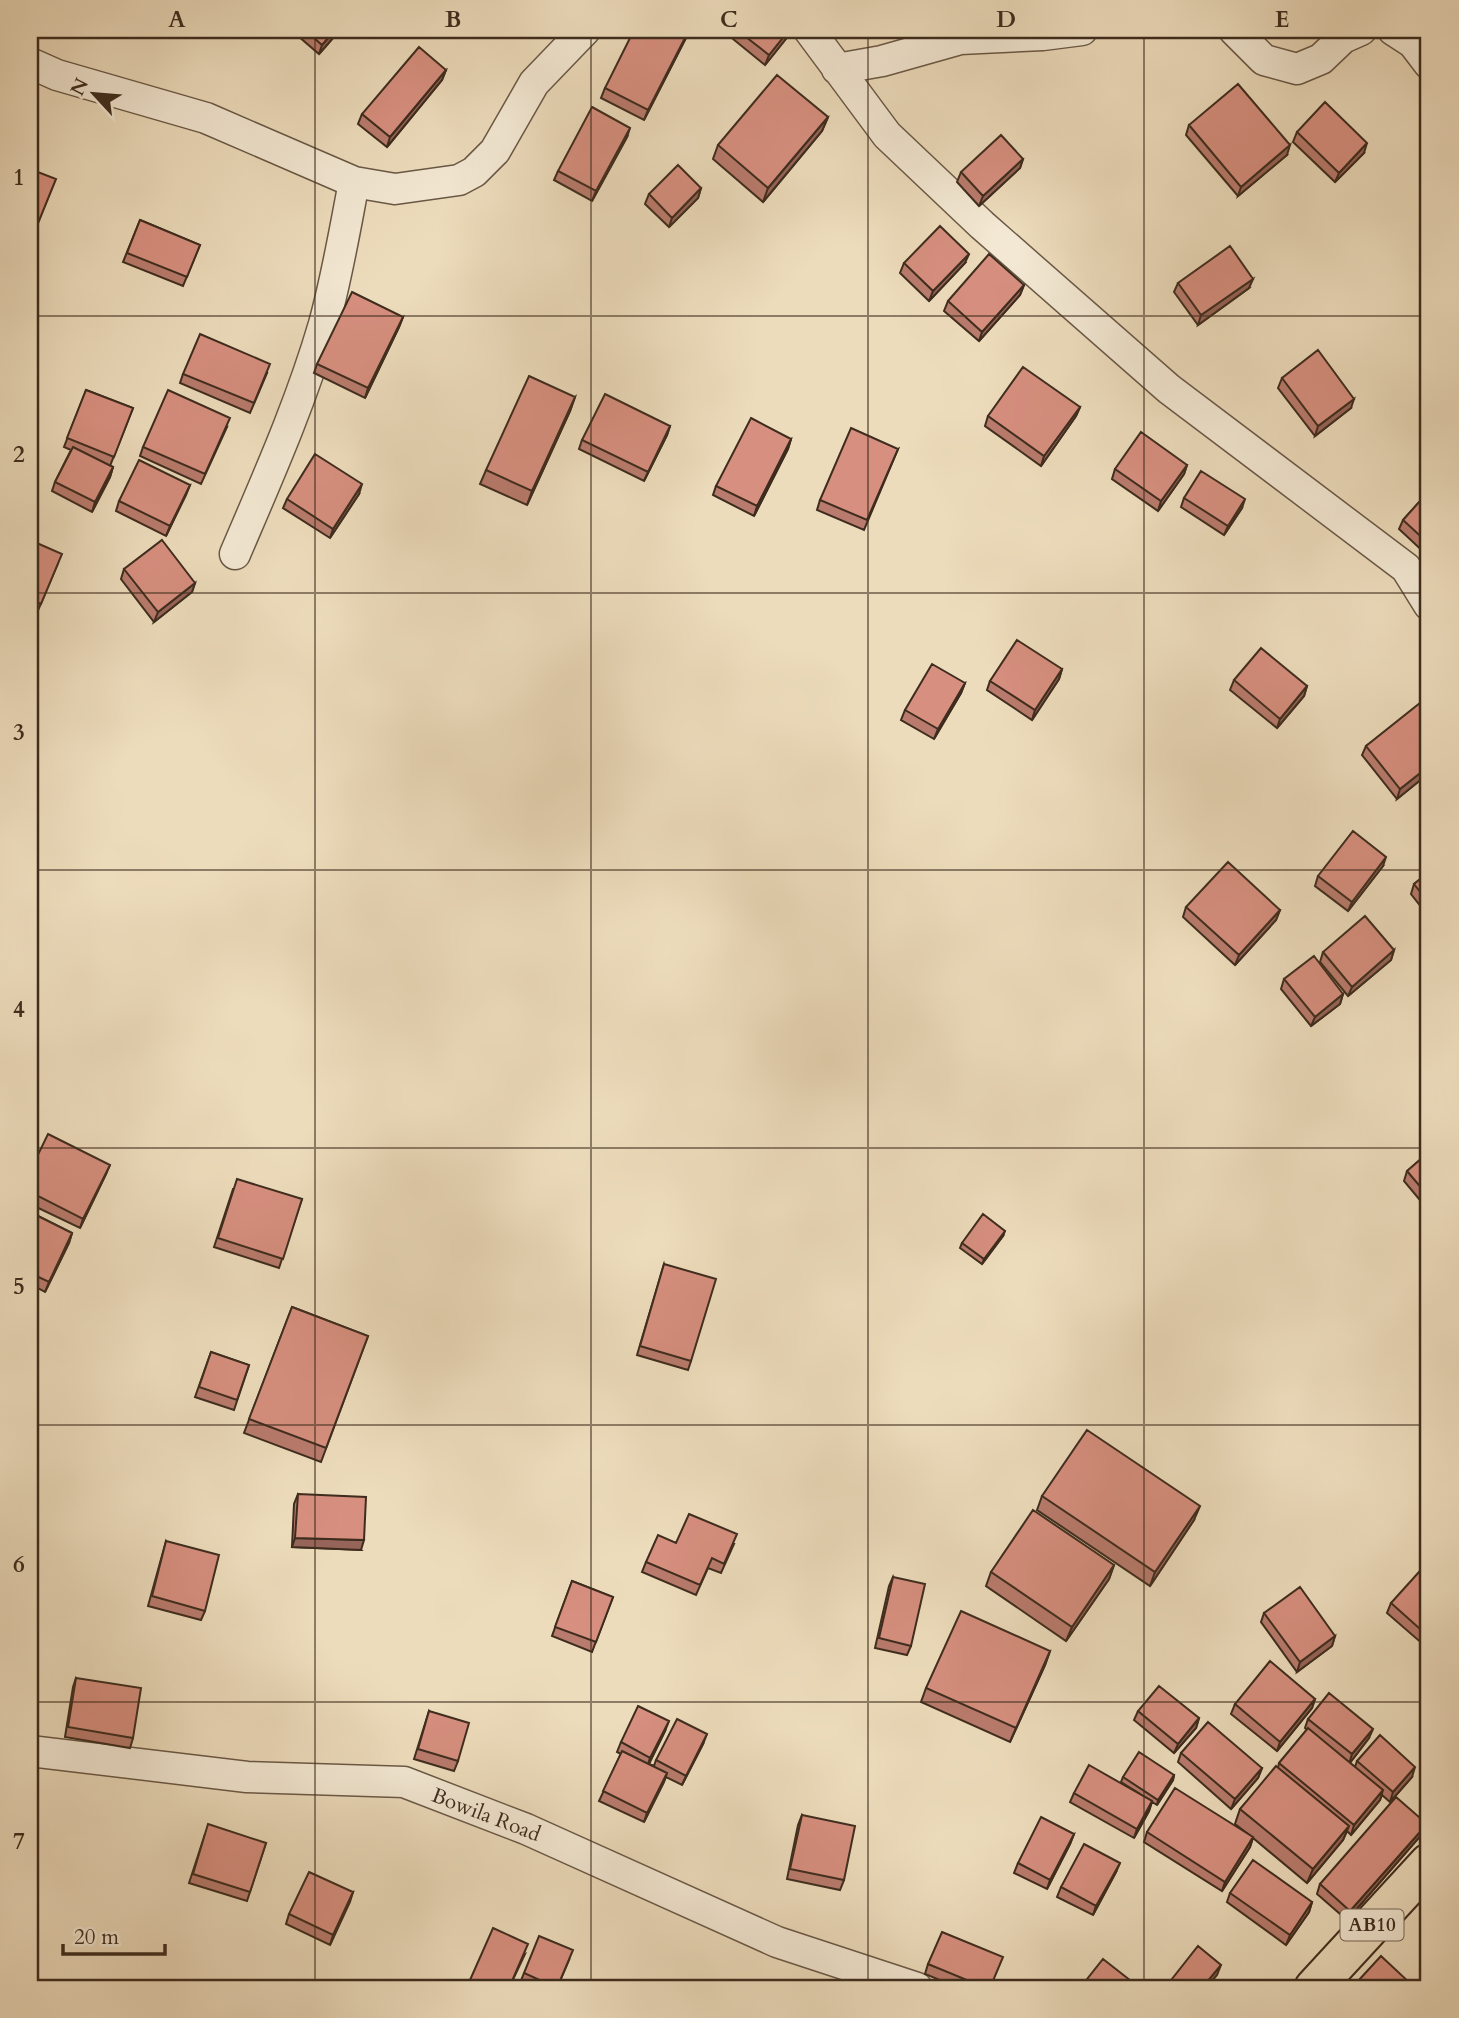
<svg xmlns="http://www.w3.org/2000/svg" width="1459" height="2018" viewBox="0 0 1459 2018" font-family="Cardo,serif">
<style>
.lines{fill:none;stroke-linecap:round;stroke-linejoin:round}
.street-casing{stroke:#6a5846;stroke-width:33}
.primary-casing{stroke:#3e2c1e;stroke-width:42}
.street{stroke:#f3e8d3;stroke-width:30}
.primary{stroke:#eddcbc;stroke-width:38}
.wall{fill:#b97b6d;stroke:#3e2c1e;stroke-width:2}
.shaded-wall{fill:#966459;stroke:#3e2c1e;stroke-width:2}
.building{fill:#d78f7f;stroke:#3e2c1e;stroke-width:2}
.grid{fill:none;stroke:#3e2c1e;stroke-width:2;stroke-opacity:0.55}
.labels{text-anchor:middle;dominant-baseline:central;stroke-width:7;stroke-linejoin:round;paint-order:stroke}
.shield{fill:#f3e8d3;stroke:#746454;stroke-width:2}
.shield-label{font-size:19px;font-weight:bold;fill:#3e2c1e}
.street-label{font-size:21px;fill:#3e2c1e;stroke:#f3e8d3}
.neatline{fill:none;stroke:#3e2c1e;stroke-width:2.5}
.grid-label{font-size:23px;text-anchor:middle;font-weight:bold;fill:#3e2c1e}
</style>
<rect width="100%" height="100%" fill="#eddcbc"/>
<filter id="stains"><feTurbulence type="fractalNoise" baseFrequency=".00286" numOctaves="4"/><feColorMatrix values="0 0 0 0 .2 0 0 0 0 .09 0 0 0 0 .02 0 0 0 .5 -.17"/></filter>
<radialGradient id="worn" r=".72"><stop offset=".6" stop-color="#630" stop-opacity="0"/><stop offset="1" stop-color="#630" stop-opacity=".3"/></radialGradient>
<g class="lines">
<defs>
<path id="street" d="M809,30L887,135L982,225L1169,389L1406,568L1429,605
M1234,30L1264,60L1297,69L1321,59L1343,38L1361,30
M1393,30L1413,43L1429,64
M30,63L57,75L206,118L354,182L395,189L459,180L474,172L495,151L534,83L585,30
M837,69L882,61L960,39L1043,35L1082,30
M235,554C267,479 301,403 324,324C337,277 345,229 354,182
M30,1751L247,1777L404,1782L526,1829L777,1942L917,1988"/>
<path id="primary" d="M1314,1988L1429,1863"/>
</defs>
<use href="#street" class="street-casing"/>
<use href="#primary" class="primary-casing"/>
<use href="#street" class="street"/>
<use href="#primary" class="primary"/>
</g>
<path class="wall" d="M291,30H340L319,54Z
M431,30H448L445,36Z
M722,30H793L765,65Z
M688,34L644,120L601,98L605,88Z
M446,70L442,80L387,147L358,124L362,114Z
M828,117L822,131L763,202L713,159L718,145Z
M1189,125L1287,155L1238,196L1186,135Z
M1297,132L1364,153L1335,182L1293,142Z
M627,137L592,201L554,180L558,171Z
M1023,159L1020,168L979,206L957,182L961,172Z
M701,188L698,198L669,227L645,204L649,194Z
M140,220L200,245L183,286L123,262Z
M904,263H965L929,301L900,273Z
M1178,283L1249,288L1198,325L1174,292Z
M1024,285L1020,295L979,341L944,311L948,301Z
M403,317L399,327L365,398L314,373L317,364Z
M267,373L250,413L180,383L183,374Z
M1282,378L1351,408L1315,436L1278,388Z
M86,390L133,408L110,466L113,467L110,477L92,512L52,491L55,482L71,450L64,447Z
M575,397L570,411L527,505L480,484L486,470Z
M1080,407L1076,416L1041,466L985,426L988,416Z
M670,426L667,435L644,481L579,449L582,440Z
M227,427L201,484L140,456L143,447Z
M791,439L788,449L754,516L713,495L716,486Z
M898,449L864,530L817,510L820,500Z
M1187,465L1184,474L1158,511L1112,479L1115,469Z
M190,485L166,536L116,511L119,501Z
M1429,491V557L1399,529L1403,520Z
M359,494L330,538L283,508L287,499Z
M1184,498L1242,508L1224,535L1181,507Z
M30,540L58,563L37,613L30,610Z
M124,569L195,583L192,592L154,622L121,579Z
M1062,669L1059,679L1032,720L987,690L990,681Z
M1234,680L1307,686L1304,696L1277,728L1230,690Z
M965,683L961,693L934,739L901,720L905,710Z
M1429,705V773L1397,799L1362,755L1366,746Z
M1383,866L1348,911L1315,886L1318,876Z
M1429,872V917L1411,894L1414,884Z
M1186,907L1280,910L1276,920L1235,965L1183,917Z
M1394,950L1391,960L1348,996L1320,962L1323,952Z
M1284,979L1343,994L1340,1004L1311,1026L1281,989Z
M1429,1152V1211L1404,1181L1407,1171Z
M30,1171L106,1174L80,1228L30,1204Z
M233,1189L302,1199L279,1268L214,1247Z
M30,1212L72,1233L69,1243L45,1292L30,1284Z
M1003,1236L982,1264L960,1248L962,1243Z
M664,1264L691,1361L688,1370L637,1355Z
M292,1307L368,1336L321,1462L244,1433Z
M211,1352L249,1365L234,1410L195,1397Z
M298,1494L361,1550L292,1547L294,1504Z
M1042,1496L1194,1520L1150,1586L1037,1510Z
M166,1541L205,1611L201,1620L148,1606Z
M676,1543L734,1544L721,1573L708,1568L696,1595L642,1572L646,1562Z
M1114,1565L1109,1579L1066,1641L986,1586L991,1572Z
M893,1577L911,1646L907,1655L875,1648L889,1586Z
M572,1581L613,1597L592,1652L552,1636Z
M1429,1581V1642L1425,1646L1387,1613L1391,1603Z
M1264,1613L1335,1636L1332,1646L1297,1672L1261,1622Z
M1429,1649V1661L1426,1657Z
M1050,1651L1045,1665L1010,1742L921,1702L926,1688Z
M76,1678L133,1738L130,1748L65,1737L73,1687Z
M1315,1699L1312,1708L1277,1751L1231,1714L1235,1704Z
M429,1711L458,1761L454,1771L414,1759Z
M1138,1711L1199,1718L1196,1728L1174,1753L1134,1720Z
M1308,1719L1369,1738L1350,1763L1355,1767L1357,1761L1412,1777L1390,1802L1382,1795L1380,1800L1351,1835L1347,1831L1343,1840L1307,1883L1253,1838L1250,1847L1222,1891L1144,1842L1147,1832L1248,1834L1235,1824L1240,1809L1278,1768L1279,1763L1307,1730L1305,1728Z
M665,1731L649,1764L654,1766L656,1760L703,1744L682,1785L666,1777L644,1822L599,1801L621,1754L617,1752L621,1742Z
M1181,1753L1262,1768L1258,1778L1231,1809L1178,1762Z
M1174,1775L1173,1780L1157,1805L1152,1802L1149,1811L1134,1838L1070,1802L1074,1793L1137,1792L1121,1782L1123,1777Z
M802,1815L844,1880L840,1890L787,1879L798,1825Z
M1427,1824L1423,1833L1347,1920L1317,1894L1320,1884Z
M205,1834L266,1843L247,1901L189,1883Z
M1074,1834L1070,1844L1047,1889L1014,1873L1018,1863Z
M1116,1872L1093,1915L1057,1897L1061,1887Z
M353,1892L330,1945L286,1924L289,1914Z
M1230,1893L1312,1902L1309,1912L1286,1945L1227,1902Z
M525,1954L509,1988H467L470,1980Z
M569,1960L557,1988H533L520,1983L524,1973Z
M928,1964L991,1988H959L925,1974Z
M1358,1981L1410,1988H1356Z"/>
<path class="shaded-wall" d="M335,30H340L319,54L322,45Z
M689,30L688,34L644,120L648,110Z
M789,30H793L765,65L769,55Z
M446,70L442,80L387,147L390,137Z
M828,117L822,131L763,202L768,188Z
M630,128L627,137L592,201L596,191Z
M1367,143L1364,153L1335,182L1339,173Z
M1290,145L1287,155L1238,196L1241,187Z
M1023,159L1020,168L979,206L983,196Z
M701,188L698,198L669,227L672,218Z
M969,254L965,263L929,301L933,291Z
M1253,279L1249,288L1198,325L1201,315Z
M1024,285L1020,295L979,341L982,332Z
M403,317L399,327L365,398L368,388Z
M575,397L570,411L527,505L532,491Z
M1354,399L1351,408L1315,436L1318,426Z
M1080,407L1076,416L1041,466L1044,456Z
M670,426L667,435L644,481L648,472Z
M791,439L788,449L754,516L757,506Z
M1187,465L1184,474L1158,511L1161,501Z
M113,467L110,477L92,512L95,502Z
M362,484L359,494L330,538L333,529Z
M190,485L186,495L166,536L170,526Z
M1245,499L1242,508L1224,535L1228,526Z
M195,583L192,592L154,622L158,612Z
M1062,669L1059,679L1032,720L1035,710Z
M965,683L961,693L934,739L938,729Z
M1307,686L1304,696L1277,728L1280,719Z
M1429,766V773L1397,799L1400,789Z
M1386,857L1383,866L1348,911L1352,902Z
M1280,910L1276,920L1235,965L1239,955Z
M1394,950L1391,960L1348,996L1352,987Z
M1343,994L1340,1004L1311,1026L1315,1017Z
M110,1165L106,1174L80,1228L83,1219Z
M1005,1231L1003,1236L982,1264L984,1259Z
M72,1233L69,1243L45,1292L49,1282Z
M1200,1506L1194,1520L1150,1586L1155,1572Z
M295,1538L364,1540L361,1550L292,1547Z
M1114,1565L1109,1579L1066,1641L1072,1627Z
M1335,1636L1332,1646L1297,1672L1300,1662Z
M1050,1651L1045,1665L1010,1742L1016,1728Z
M1315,1699L1312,1708L1277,1751L1280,1742Z
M1199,1718L1196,1728L1174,1753L1178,1744Z
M669,1721L665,1731L647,1767L650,1758Z
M1373,1729L1369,1738L1349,1764L1352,1754Z
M707,1734L703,1744L682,1785L686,1776Z
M1415,1767L1412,1777L1390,1802L1393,1792Z
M1262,1768L1258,1778L1231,1809L1235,1799Z
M667,1773L664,1782L644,1822L647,1813Z
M1174,1775L1173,1780L1157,1805L1158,1800Z
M1383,1790L1380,1800L1351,1835L1354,1825Z
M1152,1801L1149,1811L1134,1838L1137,1829Z
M1427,1824L1423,1833L1347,1920L1350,1911Z
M1349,1826L1343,1840L1307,1883L1313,1869Z
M1074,1834L1070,1844L1047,1889L1050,1880Z
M1253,1837L1250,1847L1222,1891L1225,1882Z
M1120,1863L1116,1872L1093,1915L1096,1906Z
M353,1892L350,1902L330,1945L333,1935Z
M1312,1902L1309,1912L1286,1945L1290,1935Z
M1221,1965L1217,1975L1206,1988H1202Z"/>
<path class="building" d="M305,30H335L322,45Z
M634,30H689L648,110L605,88Z
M737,30H789L769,55Z
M419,47L446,70L390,137L362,114Z
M777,75L828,117L768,188L718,145Z
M1238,84L1290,145L1241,187L1189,125Z
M1325,102L1367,143L1339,173L1297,132Z
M592,107L630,128L596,191L558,171Z
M1001,135L1023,159L983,196L961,172Z
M678,165L701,188L672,218L649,194Z
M30,169L56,179L30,243Z
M140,220L200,245L187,277L127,253Z
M940,226L969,254L933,291L904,263Z
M1230,246L1253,279L1201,315L1178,283Z
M989,254L1024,285L982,332L948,301Z
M352,292L403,317L368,388L317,364Z
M200,334L270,364L254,403L183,374Z
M1318,350L1354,399L1318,426L1282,378Z
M1023,367L1080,407L1044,456L988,416Z
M529,376L575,397L532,491L486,470Z
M86,390L133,408L114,457L67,438Z
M168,390L230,418L205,474L143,447Z
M605,394L670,426L648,472L582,440Z
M751,418L791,439L757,506L716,486Z
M851,428L898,449L867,520L820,500Z
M1141,432L1187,465L1161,501L1115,469Z
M73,447L113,467L95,502L55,482Z
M315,454L362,484L333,529L287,499Z
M139,460L190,485L170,526L119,501Z
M1201,471L1245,499L1228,526L1184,498Z
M1429,491V544L1403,520Z
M30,540L62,554L41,604L30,599Z
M162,540L195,583L158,612L124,569Z
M1017,640L1062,669L1035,710L990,681Z
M1261,648L1307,686L1280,719L1234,680Z
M932,664L965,683L938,729L905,710Z
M1425,699L1429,705V766L1400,789L1366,746Z
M1353,831L1386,857L1352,902L1318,876Z
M1228,862L1280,910L1239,955L1186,907Z
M1429,872V903L1414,884Z
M1365,916L1394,950L1352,987L1323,952Z
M1314,956L1343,994L1315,1017L1284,979Z
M48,1134L110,1165L83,1219L30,1192V1171Z
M1429,1152V1197L1407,1171Z
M237,1179L302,1199L283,1259L218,1238Z
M30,1212L72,1233L49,1282L30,1273Z
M983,1214L1005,1231L984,1259L962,1243Z
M664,1264L716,1279L691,1361L640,1346Z
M292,1307L368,1336L326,1448L249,1419Z
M211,1352L249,1365L237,1400L199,1387Z
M1087,1430L1200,1506L1155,1572L1042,1496Z
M298,1494L366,1497L364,1540L295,1538Z
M1033,1510L1114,1565L1072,1627L991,1572Z
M689,1514L737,1534L724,1564L712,1558L700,1585L646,1562L658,1535L676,1543Z
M166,1541L219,1555L205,1611L152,1596Z
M1419,1572L1429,1581V1637L1391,1603Z
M893,1577L925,1584L911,1646L879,1638Z
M572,1581L613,1597L596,1642L555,1627Z
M1300,1587L1335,1636L1300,1662L1264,1613Z
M961,1611L1050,1651L1016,1728L926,1688Z
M1270,1661L1315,1699L1280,1742L1235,1704Z
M76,1678L141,1688L133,1738L68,1727Z
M1159,1686L1199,1718L1178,1744L1138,1711Z
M1329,1693L1373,1729L1352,1754L1308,1719Z
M638,1706L669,1721L650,1758L621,1742Z
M429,1711L469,1723L458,1761L418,1749Z
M677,1719L707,1734L686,1776L656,1760Z
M1208,1722L1262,1768L1235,1799L1181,1753Z
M1308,1728L1383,1790L1354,1825L1279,1763Z
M1380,1735L1415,1767L1393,1792L1357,1761Z
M622,1751L667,1773L647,1813L603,1791Z
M1139,1752L1174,1775L1158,1800L1123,1777Z
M1089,1765L1152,1801L1137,1829L1074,1793Z
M1276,1766L1349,1826L1313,1869L1240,1809Z
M1175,1788L1253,1837L1225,1882L1147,1832Z
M1396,1797L1427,1824L1350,1911L1320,1884Z
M802,1815L855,1826L844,1880L790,1869Z
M1041,1817L1074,1834L1050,1880L1018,1863Z
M208,1824L266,1843L250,1892L193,1874Z
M1084,1844L1120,1863L1096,1906L1061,1887Z
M1253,1860L1312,1902L1290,1935L1230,1893Z
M309,1872L353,1892L333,1935L289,1914Z
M493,1928L528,1944L509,1988H490L470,1980Z
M942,1932L1003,1957L990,1988H986L928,1964Z
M539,1936L573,1950L557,1988L524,1973Z
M1198,1946L1221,1965L1202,1988H1174L1168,1984Z
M1381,1956L1411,1984L1408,1988H1366L1358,1981Z
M1103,1959L1140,1988H1080Z"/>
<path class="grid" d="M315,30V1988M591,30V1988M868,30V1988M1144,30V1988M30,316H1429M30,593H1429M30,870H1429M30,1148H1429M30,1425H1429M30,1702H1429"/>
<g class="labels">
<rect class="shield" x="1340.5" y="1909.5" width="63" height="31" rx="5"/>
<g class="shield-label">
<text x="1372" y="1925">AB10</text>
</g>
<g class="street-label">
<text transform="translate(486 1815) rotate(21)">Bowila Road</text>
</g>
</g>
<rect width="1459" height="2018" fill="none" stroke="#eddcbc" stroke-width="77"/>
<g transform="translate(94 94) rotate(296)" stroke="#f3e8d3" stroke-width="5" paint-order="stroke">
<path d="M0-5L12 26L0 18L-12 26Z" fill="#3e2c1e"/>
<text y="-10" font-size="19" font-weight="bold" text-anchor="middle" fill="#3e2c1e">N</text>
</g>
<path d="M63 1944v10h102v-10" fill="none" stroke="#3e2c1e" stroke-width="3.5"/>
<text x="74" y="1944" font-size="21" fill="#3e2c1e" stroke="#f3e8d3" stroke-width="5" paint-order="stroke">20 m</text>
<rect x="38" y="38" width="1382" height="1942" class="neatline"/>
<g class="grid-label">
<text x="177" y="27">A</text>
<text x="453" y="27">B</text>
<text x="729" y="27">C</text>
<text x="1006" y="27">D</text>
<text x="1282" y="27">E</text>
<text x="19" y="185">1</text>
<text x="19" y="462">2</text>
<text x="19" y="740">3</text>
<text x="19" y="1017">4</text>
<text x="19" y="1294">5</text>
<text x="19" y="1572">6</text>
<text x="19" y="1849">7</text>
</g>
<rect width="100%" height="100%" filter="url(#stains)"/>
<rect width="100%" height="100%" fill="url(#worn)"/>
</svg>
